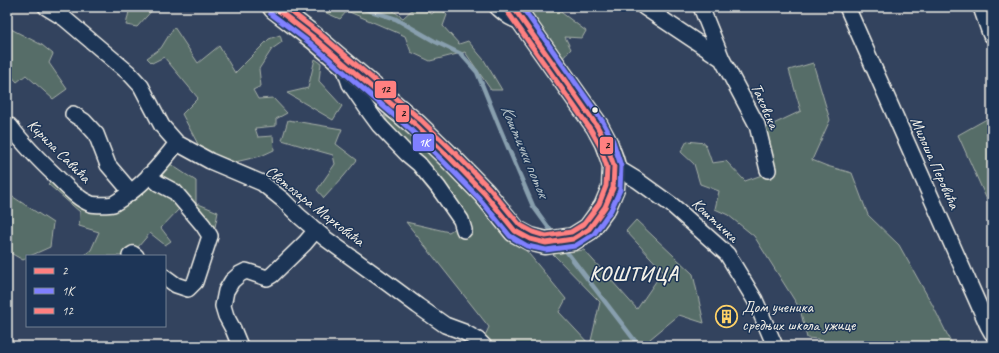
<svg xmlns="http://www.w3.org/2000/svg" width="999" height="353" viewBox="0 0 999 353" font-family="Caveat,sans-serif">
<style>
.green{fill:#576d68;stroke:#a6afa8}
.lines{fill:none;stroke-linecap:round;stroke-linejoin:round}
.stream{stroke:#889fae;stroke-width:4.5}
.minor-casing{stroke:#f4f1e8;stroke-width:18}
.tertiary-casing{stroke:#f4f1e8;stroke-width:22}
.primary-casing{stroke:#f4f1e8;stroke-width:25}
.minor{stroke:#1d3557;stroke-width:15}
.tertiary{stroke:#1d3557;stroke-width:19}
.primary{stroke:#6b706d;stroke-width:22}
.bus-1-casing{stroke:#1d3557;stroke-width:8}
.bus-2-casing{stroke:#1d3557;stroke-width:8}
.bus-3-casing{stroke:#1d3557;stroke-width:8}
.bus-1{stroke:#ff8080;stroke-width:5}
.bus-2{stroke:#8080ff;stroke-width:5}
.bus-3{stroke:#ff8080;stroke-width:5}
.bus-dot{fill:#f4f1e8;stroke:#1d3557;stroke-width:1.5}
.labels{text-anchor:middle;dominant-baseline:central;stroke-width:3;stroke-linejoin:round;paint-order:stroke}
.street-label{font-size:16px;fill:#f4f1e8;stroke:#1d3557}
.poi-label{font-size:16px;fill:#f4f1e8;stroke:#1d3557;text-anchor:start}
.water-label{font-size:17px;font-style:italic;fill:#b5c1c6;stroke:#1d3557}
.district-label{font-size:20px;font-weight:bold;letter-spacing:1px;fill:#f4f1e8;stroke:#1d3557}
.line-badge{stroke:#1d3557;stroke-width:1.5}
.badge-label{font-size:11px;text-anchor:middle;font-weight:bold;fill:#fff}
.pale-badge-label{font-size:11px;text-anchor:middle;font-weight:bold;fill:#111}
</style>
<rect width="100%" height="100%" fill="#33435e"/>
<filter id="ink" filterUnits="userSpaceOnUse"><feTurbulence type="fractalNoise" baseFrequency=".025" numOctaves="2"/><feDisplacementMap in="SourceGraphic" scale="8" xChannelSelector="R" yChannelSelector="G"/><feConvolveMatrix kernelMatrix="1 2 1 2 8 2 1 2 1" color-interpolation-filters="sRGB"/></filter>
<g filter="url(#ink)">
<path class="green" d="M130,7H155L137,27L126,25Z
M313,7H388L403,18L415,7H420L432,14L439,7L447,15L443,26L459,44L468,41L484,60L502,90H491L465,52L430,61L411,52L405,36L347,11L340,19Z
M528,7H554L586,31L582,38L565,37L571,49L561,60Z
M7,27L42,45L53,54L49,63L67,89L53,99L26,75L17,82L7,71Z
M174,27L198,63L219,46L235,73L269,39L280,35L282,42L272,49L259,69L261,86L253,90L258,99L273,98L287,113L276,119V126L255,128L258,137L273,136L274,150L261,156L231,163L201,150L182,114L198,98L164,57L152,63L147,58L161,48Z
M315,59L321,63L319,81L342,106L333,120L287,93L308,88Z
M813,63L830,120L812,160L827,166L852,173L868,215L899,245L932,304L953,346H823L818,339L807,338L800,309L754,236L728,215L715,209L719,191L700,184L694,164L681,152L687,141L705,143L712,163L726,161L745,181L762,175L773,158L765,128L801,111L789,70Z
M384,115L422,140L487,203L566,299L559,312L590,345L600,302L553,254L584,250L637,309L663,271L626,231L636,220L693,274L704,323L679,315L650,339L653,346H491L484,338L489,327L406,222L449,232L458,226L415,173Z
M992,116V211L958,135Z
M288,120L342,129L336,144L357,160L344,176L324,198L317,190L335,164L333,155L315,150L282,140Z
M167,162L196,181V203L218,212L213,237L179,209L161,228L171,241L165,245L150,233L138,247L147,256H83L91,250L99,232L79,226L80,212L48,184L60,171L91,199L124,202Z
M7,193L53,223L50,247L30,256H27V258L23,260L7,251Z"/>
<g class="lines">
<path class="stream" d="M359,7L396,19L436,42L461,54L477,72L499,126L533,206L554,235
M563,247L639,346"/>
<defs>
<path id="minor" d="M46,7L64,18L129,73L141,86L162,126L177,143L210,161L262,183L283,200L299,216L326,239L387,283L418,306L445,325L464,332L478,340L484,346
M497,7C504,13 512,21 522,21
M644,7L722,59
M701,7L722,59L757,125L768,170
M847,7L988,326L992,333
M343,64L350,84L368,110L379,125L407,154L419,164L438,187L461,220L464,230
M73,114L84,121L96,134L108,165L131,192
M10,126C24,145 41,162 58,178C68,188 78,199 91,204C95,205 109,205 113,204C115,203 118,201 121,199C142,186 162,163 177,143
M614,166L637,180L673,206L727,254L755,300L775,346
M149,175L158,183L175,192L203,225L210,236L195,282L188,289L176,285L165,277
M130,256L133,254L136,256
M240,346L233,329L226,316L223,306L226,291L232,281L240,274L246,271L267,278L272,275L305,243L316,230"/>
<path id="tertiary" d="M983,7L992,33"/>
<path id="primary" d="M274,7L314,38L416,125L450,158L484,193L515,231L530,239L546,243L573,239L589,229L605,207L613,188L614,166L612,159L606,143L597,126L513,7"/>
</defs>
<use href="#minor" class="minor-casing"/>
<use href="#tertiary" class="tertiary-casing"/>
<use href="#primary" class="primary-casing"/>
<use href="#minor" class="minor"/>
<use href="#tertiary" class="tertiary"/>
<use href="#primary" class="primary"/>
<defs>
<path id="bus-1" d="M274,7L314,38L416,125L450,158L484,193L515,231L530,239L546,243L573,239L589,229L605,207L613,188L614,166L606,143L597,126L513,7"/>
<path id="bus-2" d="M270,13L310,43L411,130L445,163L479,198L510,236L527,246L546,250L575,246L594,234L611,210L620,190L621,166L613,141L603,122L522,7"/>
<path id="bus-3" d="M285,7L319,33L421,120L455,153L489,188L520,225L533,232L546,236L571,232L584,224L599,204L606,186L607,167L600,146L591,130L507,11"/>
</defs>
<use href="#bus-1" class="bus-1-casing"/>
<use href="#bus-2" class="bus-2-casing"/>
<use href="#bus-3" class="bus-3-casing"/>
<use href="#bus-1" class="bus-1"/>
<use href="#bus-2" class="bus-2"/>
<use href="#bus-3" class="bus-3"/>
</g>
</g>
<defs>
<symbol id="building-ring" viewBox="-11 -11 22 22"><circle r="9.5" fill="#1d3557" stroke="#ffd166" stroke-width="1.5"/><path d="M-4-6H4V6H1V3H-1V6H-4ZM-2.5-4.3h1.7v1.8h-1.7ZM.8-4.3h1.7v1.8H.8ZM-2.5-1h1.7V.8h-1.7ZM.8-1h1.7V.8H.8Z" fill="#ffd166"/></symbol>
</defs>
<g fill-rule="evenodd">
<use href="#building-ring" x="714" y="304" width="25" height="25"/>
</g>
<circle class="bus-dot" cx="595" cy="110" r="3.5"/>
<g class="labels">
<g class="street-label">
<text transform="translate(765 106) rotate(66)">Таковска</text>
<text transform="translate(59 151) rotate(45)">Кирила Савића</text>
<text transform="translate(935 163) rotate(66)">Милоша Перовића</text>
<text transform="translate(315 206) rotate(38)">Светозара Марковића</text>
<text transform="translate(715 220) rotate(43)">Коштичка</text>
</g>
<g class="poi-label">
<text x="742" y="307">Дом ученика<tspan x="742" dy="18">средњих школа ужице</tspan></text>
</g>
<g class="water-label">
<text transform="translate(525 151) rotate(67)">Коштички поток</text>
</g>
<g class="district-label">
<text x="634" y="273">КОШТИЦА</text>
</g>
</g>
<g class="line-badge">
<rect x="374" y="80" width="23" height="19" rx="4" fill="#ff8080"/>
<rect x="395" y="104" width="15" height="19" rx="4" fill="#ff8080"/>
<rect x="412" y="133" width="23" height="19" rx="4" fill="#8080ff"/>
<rect x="599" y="136" width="15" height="19" rx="4" fill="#ff8080"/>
</g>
<g class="badge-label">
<text x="424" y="146">1K</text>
</g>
<g class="pale-badge-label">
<text x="385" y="93">12</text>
<text x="403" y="117">2</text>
<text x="607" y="149">2</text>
</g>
<rect width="999" height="353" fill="none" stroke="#1d3557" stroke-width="24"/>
<rect x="12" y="12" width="975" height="329" fill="none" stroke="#f4f1e8" stroke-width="1.5" filter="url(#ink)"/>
<rect x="26" y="255" width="140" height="72" fill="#1d3557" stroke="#738091"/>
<rect x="34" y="268" width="20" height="6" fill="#ff8080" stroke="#738091"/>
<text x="62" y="275" font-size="12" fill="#f4f1e8">2</text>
<rect x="34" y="288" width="20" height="6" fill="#8080ff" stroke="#738091"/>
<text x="62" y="295" font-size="12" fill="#f4f1e8">1K</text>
<rect x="34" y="308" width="20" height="6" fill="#ff8080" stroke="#738091"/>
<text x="62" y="315" font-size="12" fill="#f4f1e8">12</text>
</svg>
